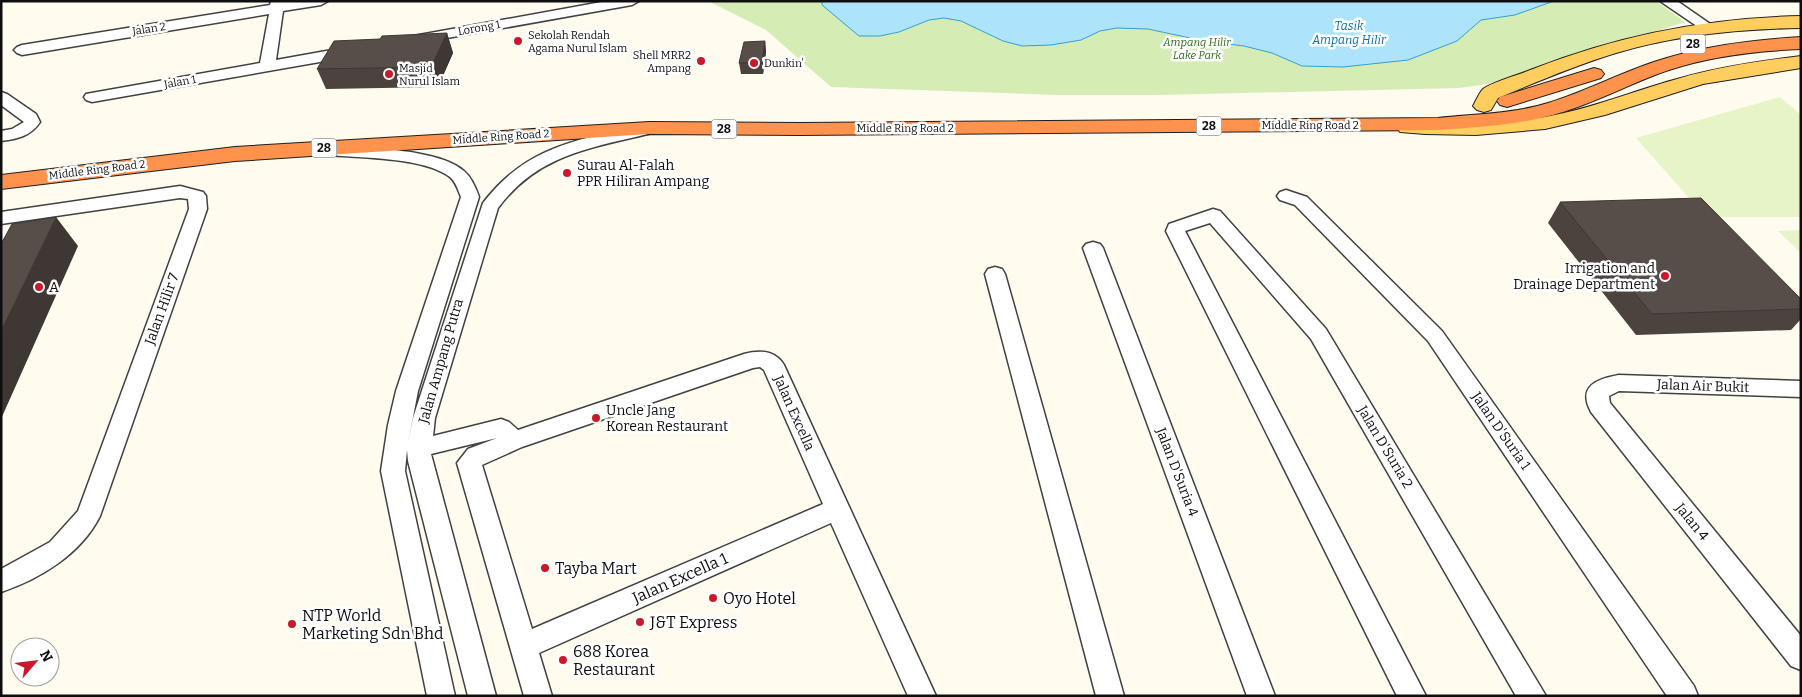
<svg xmlns="http://www.w3.org/2000/svg" width="1802" height="697" viewBox="0 0 1802 697" font-family="Bitter,serif">
<style>
.green{fill:#d5edb4}
.pitch{fill:#e7f4c7}
.water{fill:#aee3fc;stroke:#2fa0d9}
.lines{fill:none;stroke-linecap:round;stroke-linejoin:round}
.minor-casing{stroke:#414141;stroke-width:3}
.major-casing{stroke:#1f1f1f;stroke-width:2}
.highway-casing{stroke:#1f1f1f;stroke-width:2}
.minor{fill:#fff;fill-rule:evenodd}
.major{fill:#ffce5f;fill-rule:evenodd}
.highway{fill:#ff934d;fill-rule:evenodd}
.wall{fill:#4c433f}
.shaded-wall{fill:#3e3733}
.building{fill:#584e49;stroke:#3e3733}
.poi-dot{fill:#cb192c;stroke:#fff;stroke-width:2}
.labels{text-anchor:middle;dominant-baseline:central;stroke-width:5;stroke-linejoin:round;paint-order:stroke}
.far-street-label{font-size:11px;fill:#0e0e0e;stroke:#fff}
.far-poi-label{font-size:11px;fill:#0e0e0e;stroke:#fff;text-anchor:start}
.far-park-label{font-size:11px;font-style:italic;fill:#2f6c18;stroke:#fff}
.far-water-label{font-size:12px;font-style:italic;fill:#0b6fab;stroke:#fff}
.shield{fill:#fff;stroke:#565656;stroke-width:1}
.shield-label{font-size:12px;font-weight:bold;fill:#0e0e0e}
.poi-label{font-size:14px;fill:#0e0e0e;stroke:#fff;text-anchor:start}
.street-label{font-size:14px;fill:#0e0e0e;stroke:#fff}
.near-poi-label{font-size:16px;fill:#0e0e0e;stroke:#fff;text-anchor:start}
.near-street-label{font-size:16px;fill:#0e0e0e;stroke:#fff}
</style>
<rect width="100%" height="100%" fill="#fffbef"/>
<path class="green" d="M708,1H1656L1685,22L1514,77L1488,84L1459,88L1158,95H1057L831,87L766,30Z"/>
<path class="pitch" d="M1780,97L1801,115V217H1706L1636,138Z
M1801,230V253L1778,231Z"/>
<path class="water" d="M822,1H1554L1515,15L1481,20L1457,41L1408,60L1343,67L1302,66L1272,53L1244,46L1204,41L1148,29L1117,28L1100,31L1081,40L1051,45L1022,46L1003,41L961,21L944,18L929,20L899,32L880,36H859L822,5Z"/>
<g class="lines">
<defs>
<path id="minor" d="M271,1H328L321,5L283,11L276,60L354,46L359,48L362,51L359,54L354,56L92,102L86,100L84,97L86,94L260,63L269,14L22,55L17,53L14,50L17,47L22,45L270,5Z
M607,1H639L632,5L419,43L414,42L412,39L414,36L419,35Z
M1660,1H1677L1716,28L1714,31H1704Z
M1,92L7,94L36,114L40,122C31,136 17,139 1,141V131L12,129L24,122L1,105Z
M646,124L652,125L654,129L652,133C591,148 538,154 498,208L435,418L433,436L501,419L509,422L518,430L744,354C759,350 775,350 784,365L936,696H908L831,523L539,653L552,696H524L457,463L468,449L497,438L431,454L496,696H468L408,461L407,450L405,471L455,696H427L381,471L388,425L396,391L461,197C458,190 456,182 450,177C424,157 360,158 328,155L322,154L319,150L322,146L328,145C362,148 438,148 464,171C471,177 476,188 479,197L418,391L408,443L413,418L483,203C527,145 579,140 646,124ZM760,367L764,370L823,504L532,629L482,465L522,447L753,368Z
M180,186L203,192L206,196L207,209L100,516C81,554 40,579 1,592V569L50,542L78,511L189,209L188,199L180,198L1,224V212Z
M1286,190L1307,197L1442,331L1694,686L1698,696H1667L1428,341L1295,205L1280,200L1277,196L1280,192Z
M1213,209L1220,211L1326,329L1546,696H1516L1311,339L1210,223L1185,231L1426,696H1397L1166,231L1169,224Z
M1093,242L1100,244L1103,248L1275,696H1247L1083,248L1086,244Z
M995,267L1002,269L1005,274L1124,696H1096L985,274L988,269Z
M1619,375L1801,381V397L1619,391L1609,396L1610,403L1801,636V670L1791,666L1591,412C1577,386 1597,379 1619,375Z"/>
<path id="major" d="M1801,16V28C1738,29 1676,35 1616,53C1576,65 1537,82 1498,98L1491,110L1484,112L1477,110L1473,106C1476,101 1479,93 1483,89C1492,82 1521,74 1533,69C1619,35 1708,18 1801,16Z
M1801,56V68L1703,84L1605,115L1545,129L1476,135L1425,134L1400,132L1397,127L1400,122L1408,121C1454,123 1500,124 1545,117C1590,109 1633,91 1677,79C1717,67 1759,61 1801,56Z"/>
<path id="highway" d="M1801,37V49C1756,51 1711,56 1669,70C1633,82 1599,101 1563,112C1522,125 1480,127 1438,130L800,135L649,134L235,161L1,189V175L235,147L649,122L800,123L1438,118C1474,114 1513,114 1548,103C1584,92 1618,74 1654,62C1701,46 1751,40 1801,37Z
M1594,68L1601,70L1604,74L1601,78L1507,107L1500,105L1497,101L1500,97Z"/>
</defs>
<use href="#minor" class="minor-casing"/>
<use href="#major" class="major-casing"/>
<use href="#highway" class="highway-casing"/>
<use href="#minor" class="minor"/>
<use href="#major" class="major"/>
<use href="#highway" class="highway"/>
</g>
<path class="wall" d="M447,33L453,53L438,87L326,89L317,69L380,39Z
M765,41L766,52L763,74H741L739,63Z
M1560,202L1801,299V319L1791,330L1636,335L1548,223Z"/>
<path class="shaded-wall" d="M447,33L453,53L438,87L431,67Z
M765,41L766,52L763,74L762,63Z
M56,217L78,246L1,419V331Z"/>
<path class="building" d="M447,33L431,67L317,69L334,41L380,39L382,36Z
M765,41L762,63H739L744,42Z
M1701,198L1801,299V309L1652,314L1560,202Z
M56,217L1,331V244L12,224Z"/>
<g class="poi-dot">
<circle cx="518" cy="41" r="5"/>
<circle cx="701" cy="61" r="5"/>
<circle cx="754" cy="63" r="5"/>
<circle cx="389" cy="74" r="5"/>
<circle cx="567" cy="173" r="5"/>
<circle cx="1665" cy="276" r="5"/>
<circle cx="39" cy="287" r="5"/>
<circle cx="596" cy="418" r="5"/>
<circle cx="545" cy="568" r="5"/>
<circle cx="713" cy="598" r="5"/>
<circle cx="640" cy="622" r="5"/>
<circle cx="292" cy="624" r="5"/>
<circle cx="563" cy="660" r="5"/>
</g>
<g class="labels">
<g class="far-street-label">
<text transform="translate(479 28) rotate(-10)">Lorong 1</text>
<text transform="translate(149 29) rotate(-9)">Jalan 2</text>
<text transform="translate(180 82) rotate(-10)">Jalan 1</text>
<text x="1310" y="125">Middle Ring Road 2</text>
<text x="905" y="128">Middle Ring Road 2</text>
<text transform="translate(501 137) rotate(-4)">Middle Ring Road 2</text>
<text transform="translate(97 170) rotate(-7)">Middle Ring Road 2</text>
</g>
<g class="far-poi-label">
<text x="528" y="35">Sekolah Rendah<tspan x="528" dy="13">Agama Nurul Islam</tspan></text>
<text x="691" y="55" text-anchor="end">Shell MRR2<tspan x="691" dy="13">Ampang</tspan></text>
<text x="764" y="63">Dunkin'</text>
<text x="399" y="68">Masjid<tspan x="399" dy="13">Nurul Islam</tspan></text>
</g>
<g class="far-park-label">
<text x="1197" y="42">Ampang Hilir<tspan x="1197" dy="13">Lake Park</tspan></text>
</g>
<g class="far-water-label">
<text x="1349" y="26">Tasik<tspan x="1349" dy="14">Ampang Hilir</tspan></text>
</g>
<g class="shield">
<rect x="1680.5" y="34.5" width="25" height="19" rx="4"/>
<rect x="1196.5" y="116.5" width="25" height="19" rx="4"/>
<rect x="711.5" y="119.5" width="25" height="19" rx="4"/>
<rect x="311.5" y="138.5" width="25" height="19" rx="4"/>
</g>
<g class="shield-label">
<text x="1693" y="44">28</text>
<text x="1209" y="126">28</text>
<text x="724" y="129">28</text>
<text x="324" y="148">28</text>
</g>
<g class="poi-label">
<text x="577" y="165">Surau Al-Falah<tspan x="577" dy="16">PPR Hiliran Ampang</tspan></text>
<text x="1655" y="268" text-anchor="end">Irrigation and<tspan x="1655" dy="16">Drainage Department</tspan></text>
<text x="49" y="287">A</text>
<text x="606" y="410">Uncle Jang<tspan x="606" dy="16">Korean Restaurant</tspan></text>
</g>
<g class="street-label">
<text transform="translate(162 309) rotate(-70)">Jalan Hilir 7</text>
<text transform="translate(441 361) rotate(-74)">Jalan Ampang Putra</text>
<text transform="translate(1703 386) rotate(2)">Jalan Air Bukit</text>
<text transform="translate(794 413) rotate(66)">Jalan Excella</text>
<text transform="translate(1501 431) rotate(55)">Jalan D'Suria 1</text>
<text transform="translate(1385 447) rotate(59)">Jalan D'Suria 2</text>
<text transform="translate(1177 472) rotate(69)">Jalan D'Suria 4</text>
<text transform="translate(1692 522) rotate(51)">Jalan 4</text>
</g>
<g class="near-poi-label">
<text x="555" y="568">Tayba Mart</text>
<text x="723" y="598">Oyo Hotel</text>
<text x="302" y="615">NTP World<tspan x="302" dy="18">Marketing Sdn Bhd</tspan></text>
<text x="650" y="622">J&amp;T Express</text>
<text x="573" y="651">688 Korea<tspan x="573" dy="18">Restaurant</tspan></text>
</g>
<g class="near-street-label">
<text transform="translate(680 578) rotate(-24)">Jalan Excella 1</text>
</g>
</g>
<rect width="1802" height="697" fill="none" stroke="#0e0e0e" stroke-width="5"/>
<g transform="translate(35 662) rotate(62)"><circle r="24" fill="#ffffff" stroke="#9f9f9f"/>
<path d="M0-4L9 19L0 12L-9 19Z" fill="#cb192c"/>
<text y="-8" font-size="14" font-weight="bold" text-anchor="middle" fill="#0e0e0e">N</text>
</g>
</svg>
